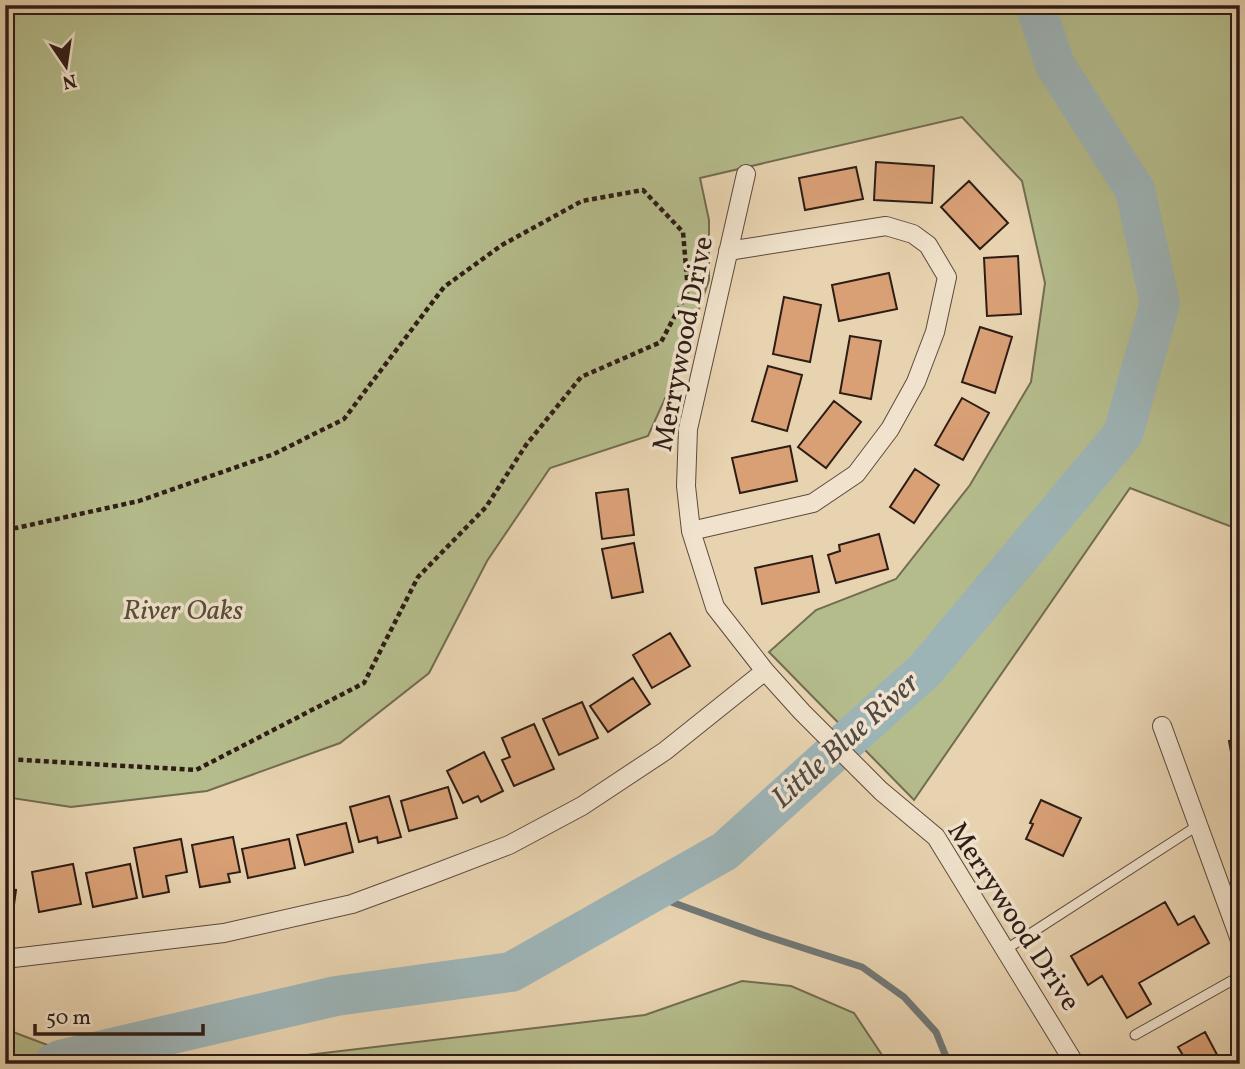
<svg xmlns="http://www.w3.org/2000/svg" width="1245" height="1069" viewBox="0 0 1245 1069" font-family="Vollkorn,serif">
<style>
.green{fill:#b5bc8c;stroke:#726c51;stroke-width:2}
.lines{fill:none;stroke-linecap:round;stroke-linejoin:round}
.stream{stroke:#717877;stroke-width:7}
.river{stroke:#9db4b7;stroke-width:40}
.building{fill:#d9a076;stroke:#2e1d16;stroke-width:2}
.service-casing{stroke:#5c4a3c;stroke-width:11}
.minor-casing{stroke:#5c4a3c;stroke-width:20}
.path{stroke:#2e1d16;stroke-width:4.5;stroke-dasharray:5 3.5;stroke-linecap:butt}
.service{stroke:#f0e2cc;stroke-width:9}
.minor{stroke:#f0e2cc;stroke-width:18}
.labels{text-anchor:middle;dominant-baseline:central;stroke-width:7;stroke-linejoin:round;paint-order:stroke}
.street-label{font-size:28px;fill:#2e1d16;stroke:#f0e2cc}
.park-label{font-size:28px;font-style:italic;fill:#564d39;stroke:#f0e2cc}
.water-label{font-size:30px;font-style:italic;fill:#4f4a46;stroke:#f0e2cc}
</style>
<rect width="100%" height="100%" fill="#e8d3b0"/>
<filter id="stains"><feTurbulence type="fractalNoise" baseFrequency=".00286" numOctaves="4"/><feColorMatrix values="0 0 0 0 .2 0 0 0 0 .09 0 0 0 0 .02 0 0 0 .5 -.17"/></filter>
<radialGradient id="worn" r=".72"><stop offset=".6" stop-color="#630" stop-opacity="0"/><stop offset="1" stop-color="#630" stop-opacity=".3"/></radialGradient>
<path class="green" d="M5,5H1240V530L1130,488L914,800L769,652L816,610L896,579L970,485L1031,382L1045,283L1022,181L962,117L700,178L709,220V280L678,370L648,436L550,468L487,561L429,673L340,743L207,791L71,807L5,797Z
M742,981L791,986L854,1013L888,1064H231L645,1015Z
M5,1029L98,1064H5Z"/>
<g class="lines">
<path class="stream" d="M649,894L763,935L862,967L904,997L936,1032L949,1064"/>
<path class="river" d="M53,1064L60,1060L336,996L511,972L725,851L926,669L1123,434L1160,303L1135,190L1055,65L1035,5"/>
</g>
<path class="building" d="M876,162L934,166L932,203L874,200Z
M856,167L863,199L805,210L799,178Z
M969,181L1008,223L980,249L941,207Z
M1018,256L1021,314L987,316L984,258Z
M889,273L897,309L839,321L832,285Z
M784,297L821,305L810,362L773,354Z
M980,327L1012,337L995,393L962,382Z
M850,336L881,341L871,399L840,393Z
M768,366L802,375L787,431L752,421Z
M962,398L989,413L963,460L935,445Z
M834,401L861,422L826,468L798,447Z
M790,446L797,481L740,493L732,458Z
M915,469L939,485L914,523L890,507Z
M628,489L634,535L602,539L596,493Z
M879,534L888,569L836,583L828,555L840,551L839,545Z
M634,543L643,592L612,598L602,549Z
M812,556L819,592L762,604L755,568Z
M670,633L690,666L652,688L633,655Z
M633,678L650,704L608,732L590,706Z
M1240,689V729L1231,691Z
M582,702L598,738L559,755L543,719Z
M534,724L554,769L514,786L502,760L510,757L502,738Z
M1240,738V750L1231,752L1229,741Z
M484,752L503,791L481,802L478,796L463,803L447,771Z
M448,787L457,818L409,831L401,801Z
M389,796L401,837L378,843L377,837L359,842L350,807Z
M1041,800L1081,818L1063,856L1026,839L1033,824L1030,823Z
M346,823L353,852L305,865L297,835Z
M233,837L240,872L228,874L230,882L200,887L192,845Z
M181,839L187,872L166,876L169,892L143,897L134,848Z
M289,839L295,868L248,878L242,849Z
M73,864L81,904L39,912L32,872Z
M130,864L137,898L93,907L86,873Z
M5,889L16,890L12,919L5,918Z
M1165,902L1178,925L1194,916L1209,943L1139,983L1151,1004L1127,1018L1102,976L1088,985L1071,956Z
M1205,1032L1222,1064H1185L1187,1062L1178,1047Z"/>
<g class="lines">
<defs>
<path id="service" d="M1005,950L1197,826
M1135,1035L1240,976"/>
<path id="minor" d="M746,174L688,429L686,486L691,531L715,607L765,671L802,712L881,791L936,837L1075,1064
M691,531L813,503L856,474L890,429L916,382L935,332L947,277L928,245L913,234L886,226L728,251
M1162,726L1240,940
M5,959L224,933L352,904L428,876L509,845L582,806L665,751L765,671"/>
</defs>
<use href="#service" class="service-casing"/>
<use href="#minor" class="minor-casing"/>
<path class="path" d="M5,526L16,528L139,501L274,454L344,419L444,287L502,245L582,201L643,190L683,232L688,291L661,342L581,377L526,445L486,507L418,577L364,683L196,770L5,759
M553,1064H573"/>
<use href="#service" class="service"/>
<use href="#minor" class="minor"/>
</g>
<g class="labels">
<g class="street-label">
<text transform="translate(684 344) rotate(-79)">Merrywood Drive</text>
<text transform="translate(1013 917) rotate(57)">Merrywood Drive</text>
</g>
<g class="park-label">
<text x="183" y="611">River Oaks</text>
</g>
<g class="water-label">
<text transform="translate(846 741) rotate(-42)">Little Blue River</text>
</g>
</g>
<rect width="1245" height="1069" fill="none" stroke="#e8d3b0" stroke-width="28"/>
<rect x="7" y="7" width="1231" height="1055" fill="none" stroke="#2e1d16" stroke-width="3.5"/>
<rect x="14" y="14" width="1217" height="1041" fill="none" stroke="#2e1d16" stroke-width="2"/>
<g transform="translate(66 66) rotate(167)" stroke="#f0e2cc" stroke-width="5" paint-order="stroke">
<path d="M0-5L12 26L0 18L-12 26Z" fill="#2e1d16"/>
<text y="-10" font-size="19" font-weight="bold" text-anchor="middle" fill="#2e1d16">N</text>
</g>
<path d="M35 1024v10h168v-10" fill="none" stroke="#2e1d16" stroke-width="3.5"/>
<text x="46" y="1024" font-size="21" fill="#2e1d16" stroke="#f0e2cc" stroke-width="5" paint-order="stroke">50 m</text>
<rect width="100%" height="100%" filter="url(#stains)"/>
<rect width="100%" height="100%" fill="url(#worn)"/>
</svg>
